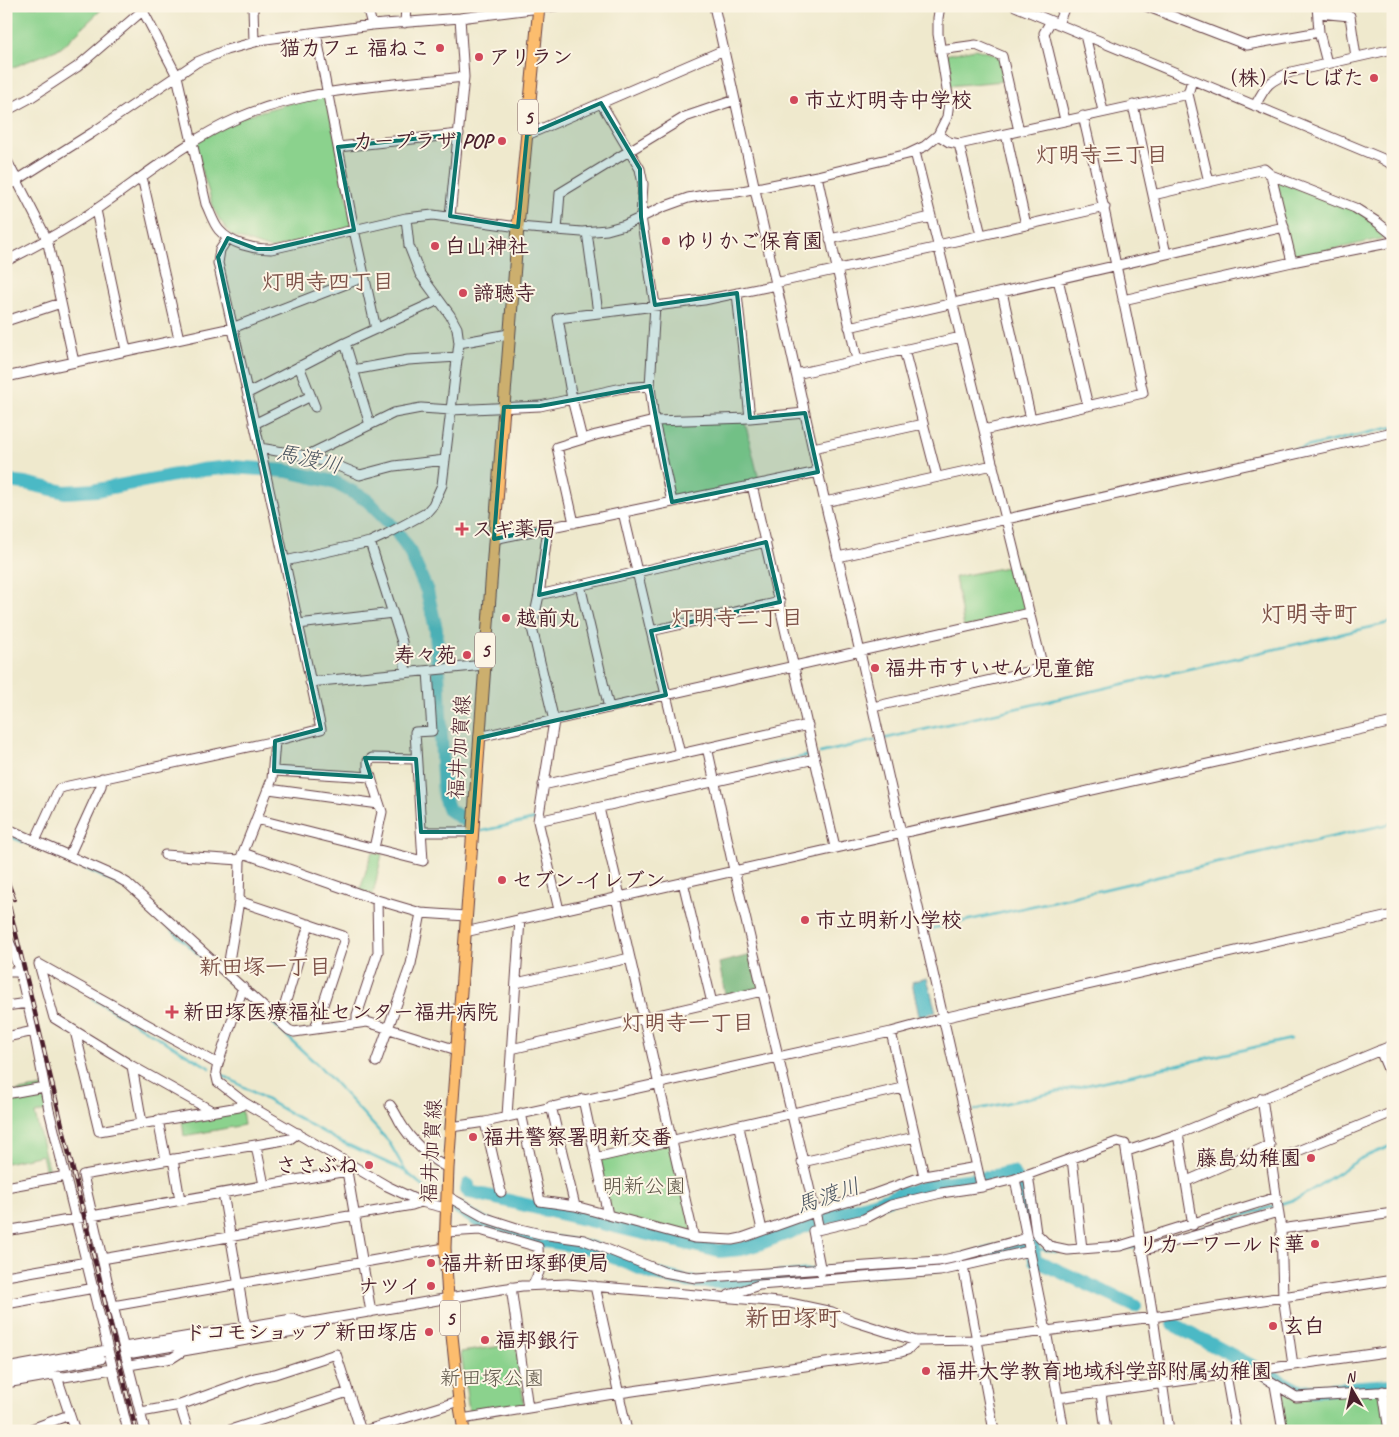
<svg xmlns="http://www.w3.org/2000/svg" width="1399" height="1437" viewBox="0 0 1399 1437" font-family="Caveat,'Klee One',sans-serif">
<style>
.green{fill:#8bd28d;stroke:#6a785c}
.forest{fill:#70b478;stroke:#5d6a52}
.water{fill:#4cb9c5;stroke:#4b6c78}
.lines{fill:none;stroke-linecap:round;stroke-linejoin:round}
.stream{stroke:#4cb9c5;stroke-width:2.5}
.river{stroke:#4cb9c5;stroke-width:14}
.minor-tunnel{stroke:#cec1ad;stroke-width:9;stroke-dasharray:9 4.5;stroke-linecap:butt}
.minor-casing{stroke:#633d43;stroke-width:11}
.major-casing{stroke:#633d43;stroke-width:13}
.minor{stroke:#fff;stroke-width:9}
.major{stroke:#fcbd6e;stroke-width:11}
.rail-casing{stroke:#4a1f2b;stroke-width:4.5}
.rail{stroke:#fcf5e5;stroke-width:2.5;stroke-dasharray:8;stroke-linecap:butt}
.marked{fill:#0f766e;fill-opacity:0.2;stroke:#0f766e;stroke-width:4;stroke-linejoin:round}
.poi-dot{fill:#d1495b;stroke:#fcf5e5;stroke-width:2}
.labels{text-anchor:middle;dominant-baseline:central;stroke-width:4;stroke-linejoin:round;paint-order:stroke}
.shield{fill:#fcf5e5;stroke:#7f5f63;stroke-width:1}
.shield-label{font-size:20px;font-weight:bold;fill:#4a1f2b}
.poi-label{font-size:21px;font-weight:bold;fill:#4a1f2b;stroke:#fcf5e5;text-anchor:start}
.street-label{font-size:21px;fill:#4a1f2b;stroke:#fcf5e5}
.park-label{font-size:21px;fill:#5e5548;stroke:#fcf5e5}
.neighbourhood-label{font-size:22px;font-weight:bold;fill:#7e5349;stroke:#fcf5e5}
.water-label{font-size:22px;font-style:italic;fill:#4b5561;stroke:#fcf5e5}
.quarter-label{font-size:24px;font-weight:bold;fill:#7e5349;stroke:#fcf5e5}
</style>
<rect width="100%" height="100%" fill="#fcf5e5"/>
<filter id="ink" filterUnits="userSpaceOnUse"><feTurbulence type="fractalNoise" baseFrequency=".02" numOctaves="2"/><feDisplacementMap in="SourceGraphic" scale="10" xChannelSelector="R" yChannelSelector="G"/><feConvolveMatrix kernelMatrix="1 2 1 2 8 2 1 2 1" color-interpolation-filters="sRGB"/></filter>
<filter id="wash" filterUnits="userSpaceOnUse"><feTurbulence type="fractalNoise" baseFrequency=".0096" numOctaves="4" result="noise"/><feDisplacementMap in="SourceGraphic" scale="20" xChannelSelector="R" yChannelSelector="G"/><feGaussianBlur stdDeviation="1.12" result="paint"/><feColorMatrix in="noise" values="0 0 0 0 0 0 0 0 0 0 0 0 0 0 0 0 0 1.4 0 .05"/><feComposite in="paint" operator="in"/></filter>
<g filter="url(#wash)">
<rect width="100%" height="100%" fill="#efe9cd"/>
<path class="green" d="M6,6H105L61,48L6,70Z
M975,49L1002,56L1004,81L947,86L945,55Z
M327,93L353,227L271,249L232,236L219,219L214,209L193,142L237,118Z
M1272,179L1355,208L1393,236L1291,259Z
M744,418L760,484L672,502L655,423Z
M1017,565L1029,613L964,628L955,577Z
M372,852L382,854L373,895L360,890Z
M44,1087L49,1110L35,1114L50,1176L47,1177L42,1155L6,1163V1093Z
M242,1110L244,1125L184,1136L182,1120Z
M672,1141L694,1238L608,1215L595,1158Z
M516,1344L524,1405L469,1412L461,1352Z
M1276,1386L1296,1397L1382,1393L1388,1431H1283Z"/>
<path class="forest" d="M751,955L762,991L726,1000L719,963Z"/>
<path class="water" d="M927,978L936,1012L919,1016L912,982Z"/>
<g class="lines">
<path class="stream" d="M1289,451L1393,427
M883,739L1393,622
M820,753L877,740
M768,765L810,755
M482,831L536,819
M6,835L68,860L128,889
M1253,855L1393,823
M1097,891L1252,855
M163,922L236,988
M925,930L1094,892
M246,998L322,1069L389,1142L406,1172L436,1197
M93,999L210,1068
M221,1074L337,1140L405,1171
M975,1110L1291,1039
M1280,1204L1299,1198L1360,1159L1393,1145
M1167,1239L1274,1206
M1034,1248L1056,1252
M1069,1254L1113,1251L1140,1246"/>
<path class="river" d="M6,481L25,483L65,492L97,490L201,470L232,467L287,471L334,482L367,500L395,529L409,550L427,591L436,629L444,797L449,810L469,823
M468,1185L467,1189L469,1192L479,1194L719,1251L741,1249L761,1243L831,1216L938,1183L986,1178L1012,1172L1015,1179L1022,1185L1035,1260L1135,1306
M457,1207L478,1221L525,1238L592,1248L654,1274L689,1282H727L883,1269
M929,1265L951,1263L1033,1242
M1173,1324L1299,1391L1393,1385"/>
</g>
</g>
<g filter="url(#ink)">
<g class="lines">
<path class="minor-tunnel" d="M103,1358L133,1353"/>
<defs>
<path id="minor" d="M253,6L254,42
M367,6L372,25
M714,6L818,472L860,652L980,1180L982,1187L1015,1179L1046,1331L1064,1431
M1015,6L1381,158L1393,165
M1146,6L1247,45L1319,32
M1317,6L1319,32L1327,63
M143,11L177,76L206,204C210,212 213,223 219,230C231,244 252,249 271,249L406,218L433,215L518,227L582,232L607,230L625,225L663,207L688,198L710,194L737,192L817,176L908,154L925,146L938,135L949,142L959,144L1188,94
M1318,13L1350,16L1356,57
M1051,21L1044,33L1065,120
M405,23L406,6
M1058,24L1065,6
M316,33L354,230L376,329
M1085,35L1103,111
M940,50L976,45L1002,56L1019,131
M1192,80L1188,94L1209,182
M601,103L640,169L643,184L641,217L655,305L650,386L654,421L672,502
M1133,105L1166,254
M1255,106C1266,85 1267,82 1291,72L1393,49
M6,111L30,98L77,67L148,6
M1006,134L1026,225
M527,135L724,50
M938,135L947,117L949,102L938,34V18L940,6
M959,144L981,235
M338,147L459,134
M6,159L47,239L74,362
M1271,175L1292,262
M817,176L857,360
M142,177L179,339
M6,187L92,133L197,62L226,50L266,39L372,25L460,18L556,6
M1153,195L1264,169L1271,175L1355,208L1377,222L1393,235
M96,210L126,350
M450,216L464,77L460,18
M557,230L560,193L685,117L735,100
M587,232L598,313
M830,239L931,217
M938,245L1105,207
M6,261C38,245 69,228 98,208C143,177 187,140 238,118C306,88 391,85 464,77
M1058,279L1088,406
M775,283L939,247
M1002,292L1031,419
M737,293L750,418
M1123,300L1292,262L1393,242
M6,321L61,303
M849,327L1284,227
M345,343L370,425
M459,343L509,334
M904,350L937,477
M299,366L315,407
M353,370L408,360L458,357
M796,374L961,337
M6,377L232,328L364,277
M248,393L345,343L439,300
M254,424L311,396
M984,430L1143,393C1123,301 1105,208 1083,116
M582,439L572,399L558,318L704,300L776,285
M260,448L306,456L338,466L360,475L394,466L445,460
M813,448L923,424
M306,456L394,413L421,408L451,410L540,406L622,388L650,386
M752,485L835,847
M825,502L993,465
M623,512L680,754
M574,523L557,447L596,435L654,421L750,418L805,413
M548,528L539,595L532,628L554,721L538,821L559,910
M494,539L818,472
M370,542L402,642L406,673
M838,557L1393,432
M285,561L370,542L387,534L426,513L433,505L442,485L459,343L457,328L450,315L420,274L409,246L406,218
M580,585L609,708
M539,595L766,542
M298,624L393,613
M651,631L780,602
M310,682L484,665
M873,707L1043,668L915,152
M479,737L1029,613
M707,747L734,870L819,1229
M274,771L371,777
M543,785L808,725
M269,789L379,804
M599,808L620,896
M256,819L423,861L415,732L432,731L428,671
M538,821L815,759
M6,828L117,877L127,883L289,1030L294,1032L301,1031L367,1022L457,1050
M421,832H472
M35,841L59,789L64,787L275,741L321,729L260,448L218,263L220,250L228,238
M374,848L382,812L368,769V761L372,758L416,759
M243,853L377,900L421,913L466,916
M165,855L240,860
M69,856L101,786L102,778
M683,882L712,1003
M616,897L694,1238
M239,901L343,936L344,941L315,1029
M465,932L1393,722
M6,936L11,946L20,972L34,1031L49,1110L128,1431
M39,964L54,1018L132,1066L212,1111
M39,964L218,1064
M6,972H20
M227,973L239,901L240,860L272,779L275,741
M516,983L630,958
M243,987L218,1064L216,1073L218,1082L245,1103L387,1186L421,1202L446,1208
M6,1006L27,1003
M280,1021L309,924
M357,1022V1015L378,952L377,900
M75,1031L99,1131L239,1107L245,1103
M891,1032L924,1176
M6,1037L34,1031
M511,1049L762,991
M1380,1050L1393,1081
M376,1062L411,964L421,913
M132,1066L142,1123
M6,1094L44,1087
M1262,1098L1281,1229L1283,1296L1293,1365
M583,1099L608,1215L694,1238L732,1240L742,1238L823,1209L874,1194L924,1176L977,1167
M390,1105C394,1110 397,1116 400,1122C410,1139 430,1160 448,1168
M551,1106L575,1206
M521,1113L540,1201L575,1206L608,1215
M507,1116L520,919
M158,1120L166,1160
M485,1122L501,1192
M451,1127L485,1122L891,1032L943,1018L1393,915
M739,1127L762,1230
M1178,1134L1193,1225
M256,1146L264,1185
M1127,1151L1178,1134L1393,1045
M595,1158L903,1088
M1072,1158L1082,1249
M173,1159L180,1200
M802,1162L915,1137
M1271,1162L1393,1112
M347,1171L371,1312
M1028,1174L1036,1233L1049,1246L1068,1250L1120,1246L1277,1197
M1015,1179L1117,1142L1125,1144L1153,1317L1169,1431
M1187,1181L1270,1145
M6,1187L66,1176
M223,1193L246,1327
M447,1196L486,1218L520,1229L541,1234L584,1240L664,1272L696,1278L938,1261L961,1256L1027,1238
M1281,1229L1393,1213
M6,1231L347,1171L353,1166
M446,1232L480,1230L538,1247L539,1272L533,1285
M1141,1251L1278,1212
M102,1259L412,1205L421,1202
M963,1266L994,1431
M821,1272L813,1231L864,1219L891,1205L941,1193L982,1187
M6,1276L87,1262
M595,1286L627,1431
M511,1287L528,1408
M729,1295L759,1285L940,1271L1029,1251
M6,1304L94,1288
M113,1306L445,1248
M124,1347L292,1319L304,1323L294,1332L183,1351L172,1358L129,1365
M133,1353L501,1289L522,1286L567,1284L790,1303L832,1312L853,1321L916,1341L977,1340L1153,1317L1393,1280
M6,1368L107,1350
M1254,1371L1296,1397L1393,1391
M6,1375L101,1359
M1226,1375L1236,1431
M57,1377L75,1431
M6,1383L52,1375L64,1377L112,1369
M1275,1385L1283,1431
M1383,1391L1389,1431
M1101,1393L1106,1431
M1058,1398L1393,1351
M180,1405L188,1431
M141,1412L180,1405L255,1378L275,1374L336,1354L361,1431
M462,1419L619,1393L901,1352L907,1350L916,1341
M26,1431L69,1415
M145,1431L113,1306L83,1175L290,1139L298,1133
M227,1431L348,1392
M364,1431L459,1401"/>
<path id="major" d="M464,1431L459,1401L448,1298L445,1248L448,1168L504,407L518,227L539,6"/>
</defs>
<use href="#minor" class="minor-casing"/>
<use href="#major" class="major-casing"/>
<use href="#minor" class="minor"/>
<use href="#major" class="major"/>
<defs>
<path id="rail" d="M6,877L14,899
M6,893L136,1431"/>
</defs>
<use href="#rail" class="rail-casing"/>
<use href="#rail" class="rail"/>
</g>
</g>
<path class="marked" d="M601,103L640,169L641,217L655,305L737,293L750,418L805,413L818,472L672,502L650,386L540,406L504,407L494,539L548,528L539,595L766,542L780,602L651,631L666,695L479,738L472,832H421L416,759L365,758L371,777L274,771L275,741L321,729L218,257L228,238L257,249H271L354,230L338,147L459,134L450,216L518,227L527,135Z"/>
<g class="poi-dot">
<circle cx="440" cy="48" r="5"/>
<circle cx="479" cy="57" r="5"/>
<circle cx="1374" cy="78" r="5"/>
<circle cx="794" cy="100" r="5"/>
<circle cx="502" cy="141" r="5"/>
<circle cx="666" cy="241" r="5"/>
<circle cx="435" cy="246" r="5"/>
<circle cx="463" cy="293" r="5"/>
<path d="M459.5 521.5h5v5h5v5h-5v5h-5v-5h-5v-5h5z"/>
<circle cx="506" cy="618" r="5"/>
<circle cx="467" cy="655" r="5"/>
<circle cx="875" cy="668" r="5"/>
<circle cx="502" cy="880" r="5"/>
<circle cx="805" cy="920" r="5"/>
<path d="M169.5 1004.5h5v5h5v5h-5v5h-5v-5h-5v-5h5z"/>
<circle cx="473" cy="1137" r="5"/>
<circle cx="1311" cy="1158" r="5"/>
<circle cx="369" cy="1165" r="5"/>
<circle cx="1315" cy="1244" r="5"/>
<circle cx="431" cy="1263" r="5"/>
<circle cx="431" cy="1286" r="5"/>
<circle cx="1273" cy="1326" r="5"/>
<circle cx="429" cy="1332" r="5"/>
<circle cx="485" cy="1340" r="5"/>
<circle cx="926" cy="1371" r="5"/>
</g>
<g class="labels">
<g class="shield">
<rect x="518" y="99.5" width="20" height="35" rx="4"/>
<rect x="475" y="632.5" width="20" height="35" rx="4"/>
<rect x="440" y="1300.5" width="20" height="35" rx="4"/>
</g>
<g class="shield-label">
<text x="528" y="117">5</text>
<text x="485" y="650">5</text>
<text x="450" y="1318">5</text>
</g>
<g class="poi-label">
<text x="430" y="48" text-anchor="end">猫カフェ 福ねこ</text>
<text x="489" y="57">アリラン</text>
<text x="1364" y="78" text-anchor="end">（株）にしばた</text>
<text x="804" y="100">市立灯明寺中学校</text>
<text x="492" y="141" text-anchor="end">カープラザ POP</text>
<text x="676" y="241">ゆりかご保育園</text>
<text x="445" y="246">白山神社</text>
<text x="473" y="293">諦聴寺</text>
<text x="472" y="529">スギ薬局</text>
<text x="516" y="618">越前丸</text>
<text x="457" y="655" text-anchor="end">寿々苑</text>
<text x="885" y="668">福井市すいせん児童館</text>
<text x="512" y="880">セブン-イレブン</text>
<text x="815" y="920">市立明新小学校</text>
<text x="183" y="1012">新田塚医療福祉センター福井病院</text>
<text x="483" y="1137">福井警察署明新交番</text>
<text x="1301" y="1158" text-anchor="end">藤島幼稚園</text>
<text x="359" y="1165" text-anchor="end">ささぶね</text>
<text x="1305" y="1244" text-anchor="end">リカーワールド華</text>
<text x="441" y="1263">福井新田塚郵便局</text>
<text x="421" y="1286" text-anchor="end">ナツイ</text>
<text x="1283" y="1326">玄白</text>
<text x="419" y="1332" text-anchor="end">ドコモショップ 新田塚店</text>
<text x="495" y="1340">福邦銀行</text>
<text x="936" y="1371">福井大学教育地域科学部附属幼稚園</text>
</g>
<g class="street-label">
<text transform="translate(459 747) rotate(-86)">福井加賀線</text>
<text transform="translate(431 1151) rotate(-87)">福井加賀線</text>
</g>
<g class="park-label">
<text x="644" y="1186">明新公園</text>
<text x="492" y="1378">新田塚公園</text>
</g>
<g class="neighbourhood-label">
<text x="1102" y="155">灯明寺三丁目</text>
<text x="328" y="282">灯明寺四丁目</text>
<text x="737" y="618">灯明寺二丁目</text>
<text x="265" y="967">新田塚一丁目</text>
<text x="688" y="1023">灯明寺一丁目</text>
</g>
<g class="water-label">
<text transform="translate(309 459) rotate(13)">馬渡川</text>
<text transform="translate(828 1196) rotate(-19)">馬渡川</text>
</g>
<g class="quarter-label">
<text x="1309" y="614">灯明寺町</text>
<text x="793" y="1318">新田塚町</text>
</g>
</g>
<rect width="1399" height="1437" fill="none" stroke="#fcf5e5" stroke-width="25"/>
<g transform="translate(1352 1390) rotate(351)" stroke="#fcf5e5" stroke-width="4" paint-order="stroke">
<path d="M0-4L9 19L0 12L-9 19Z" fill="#4a1f2b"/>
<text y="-8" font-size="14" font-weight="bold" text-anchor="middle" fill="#4a1f2b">N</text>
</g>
</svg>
